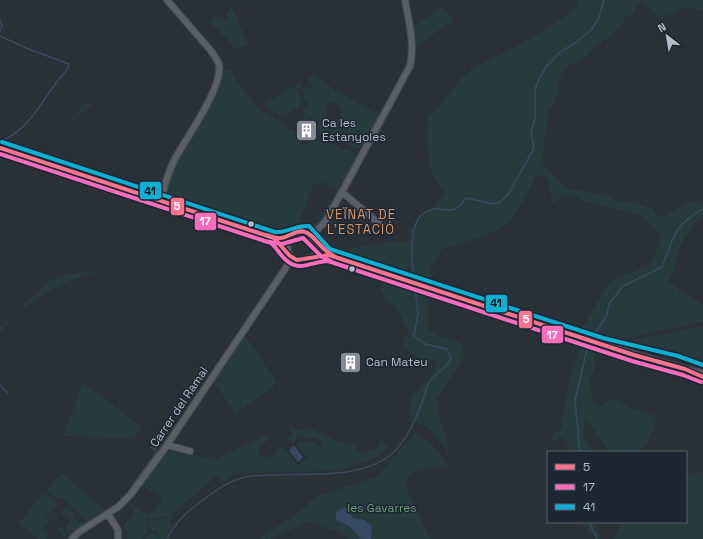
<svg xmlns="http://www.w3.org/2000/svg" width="703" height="539" viewBox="0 0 703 539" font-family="'Space Grotesk',sans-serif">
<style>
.green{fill:#273a3e}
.water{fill:#384963}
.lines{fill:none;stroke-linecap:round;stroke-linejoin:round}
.stream{stroke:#384963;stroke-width:1.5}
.street-casing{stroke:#484c53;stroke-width:8}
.primary-casing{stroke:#484c55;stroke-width:10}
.highway-casing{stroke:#474c53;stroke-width:12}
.street{stroke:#5a5e66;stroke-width:5.5}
.primary{stroke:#5c6168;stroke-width:8}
.highway{stroke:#5a5d60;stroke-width:10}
.bus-1-casing{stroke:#1d2633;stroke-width:7}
.bus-2-casing{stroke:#1d2633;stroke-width:7}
.bus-3-casing{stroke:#1d2633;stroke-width:7}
.bus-1{stroke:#fc738d;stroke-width:4}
.bus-2{stroke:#fb6dba;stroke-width:4}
.bus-3{stroke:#0dafd3;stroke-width:4}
.bus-dot{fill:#b4bcc9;stroke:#1d2633;stroke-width:1.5}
.labels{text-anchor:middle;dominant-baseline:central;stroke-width:3;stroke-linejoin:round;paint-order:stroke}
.poi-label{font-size:12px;fill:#b4bcc9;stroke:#1d2633;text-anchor:start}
.street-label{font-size:12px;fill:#b4bcc9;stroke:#1d2633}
.park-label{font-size:12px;fill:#6b9a76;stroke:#1d2633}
.neighbourhood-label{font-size:13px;letter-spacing:1px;fill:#d59563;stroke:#1d2633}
.line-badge{stroke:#1d2633;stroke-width:1.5}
.badge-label{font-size:11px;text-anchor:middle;font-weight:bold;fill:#fff}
.pale-badge-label{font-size:11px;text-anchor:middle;font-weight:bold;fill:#111}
</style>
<rect width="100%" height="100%" fill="#2a3038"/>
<path class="green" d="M578,0H703V12C682,0 679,17 660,16C653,15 648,5 641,1L636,5L634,13L626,17L622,24L610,37L593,47L588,55L570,65L562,73L558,85L559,90L553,105L549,110L542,158L543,164L566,188L606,195L617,201L634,202L651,209L658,216H664L689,203L703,200V217L694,223L685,237L677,253L676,263L668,282L703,305V322L610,341L580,333L607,285L614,280L647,266L653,261L661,239V234L640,215L586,202C574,194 563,193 553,204L548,179L542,175L535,177C530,189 517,214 508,222C494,235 461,244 443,248L431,266L428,283L335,251L383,243H409L408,229L427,213L445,194L431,172L427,139L428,115C450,103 449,86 467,73C483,61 502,55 519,45C536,36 552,24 569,14L576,7Z
M230,3L248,44L234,49L232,44L209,21L215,16L218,19L221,18L223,21L228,17L225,14L231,9L228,4Z
M443,6L453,20L417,46L413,26Z
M223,68L231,71L239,85L261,111L283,123L289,131L294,130L302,141V145H305L312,139H316L339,146L340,150H349L360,154L331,209L319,226L308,229L310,226L319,221L337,189L326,185V183H318L313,186L299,222L300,228L281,236L173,200L166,195L169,178L173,168L221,76Z
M314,74L336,91L381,116L363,149L351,146L344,140L341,143L323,137L316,126L328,116L332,122L342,117L341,108L339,109L338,105L336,106L333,101L324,105L327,114L314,125L313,123L314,121L311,116L302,125L303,127L299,129L297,127L305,117L303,112L308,105L302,97L305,95L302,90L307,87L308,90L313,88L308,78Z
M300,83L301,88L296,90L303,101L300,103V107L282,116L262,104L275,98Z
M87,101L92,107C84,108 79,117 71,121Z
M101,270C63,281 25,299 0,333V328L50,280L65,275Z
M381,279L427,291L428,329L440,336L462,343L464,356L437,400L438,413L446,437L449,460C445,440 430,424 409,422L410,398L419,389L437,367L434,360H423L402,346L405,337L410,331L406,327L397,307L387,301L381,291Z
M703,326V366L618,345V343Z
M245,335L277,383L236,414L214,382Z
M584,344L598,347L594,358V370L590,379L592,402L600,406L612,398L629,407L658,417L646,445L639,452H609L585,417L583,433L592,452H571L564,437L550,442L553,433L562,429C564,399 572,373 581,345Z
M83,382L141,427L133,438L64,436Z
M292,426L296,431C309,423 323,435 334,440C341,443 349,443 356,445L358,450L355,453H363L371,449L373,451L380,447L378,444L381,440L388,446C381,459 362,462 349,466L347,469C311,473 276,472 241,472C234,472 230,480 222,480L219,474L172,514C168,523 173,528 169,539H146L149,534L155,533L160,538L157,531H152L148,522L167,518L166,516L146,520L148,532L142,539H128L126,532H129L128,530H126L123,526L127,522L129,523L127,521L135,512L127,505L134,504V507L142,511L143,514L144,512L150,514L152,512L154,514L156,511L154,509L162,500L160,499L162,497L154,490L152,492L143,485L169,449L220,461L222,456L267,435L270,438L257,450L260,457L267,456L272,458L276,450L283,446L298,465L307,458L296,444L299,442L315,443L321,448L324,443L315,438L298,436L293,443L288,439L293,434L290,428Z
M415,433L437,449L449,469C436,467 414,465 407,479V489L430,539H350L339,532L308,522L270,539H258L297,514L315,497L376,477Z
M703,470V539H614L621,522H686V477Z
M62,473L105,511L88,522L62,498L58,499L47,490L45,493L57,503V506L46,516L48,520L55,513L56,514L42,528L48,532L45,537L47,539H39L18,523Z
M64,508H68L75,515L73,518L79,523L82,521L85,523L66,537L58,530L60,527L64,530L71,519L60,513Z
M579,522C594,522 597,525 601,539H597Z"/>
<path class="water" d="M294,446L303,457L298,462L289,450Z
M346,508L353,518L364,520L372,526L371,539H361L349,526L336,520V513L341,509Z"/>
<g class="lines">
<path class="stream" d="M0,21L2,26L0,31
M0,36L26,48L69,64C68,71 64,73 59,79C41,102 30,129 1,141
M413,274C412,254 406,214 434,209C443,208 451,213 458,207C461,205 463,201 466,198L494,204L500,202L509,193L534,148L531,132L535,119V89L540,77L546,67L559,53L575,43L592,29L599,17L604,0
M595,334L607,315L609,304L623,286L662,267C674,237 673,226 703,209
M0,385L8,393
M580,452L575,400L587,349
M129,491L156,453V450L151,447
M122,499L127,494
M589,522L597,539
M86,524L118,503
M76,530L82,525
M68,538L74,532
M167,539C174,524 185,513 199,503C212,493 229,480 246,477C289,470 354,483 389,456C407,442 417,417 424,397C426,393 426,388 428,385C433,373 447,370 451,358L447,349L425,344L414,336L418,314L415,289"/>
<defs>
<path id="street" d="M342,192L381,225
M161,201C164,186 169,170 176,157C187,137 223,87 219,65C218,60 214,56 212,52L167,0
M314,239L315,232L325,222L342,192L410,66C415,44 409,22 405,0
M167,445L190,451
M108,514L118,530V539
M72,539L79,532L118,507L131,494L165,448L285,269L288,264L287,255"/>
<path id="primary" d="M0,148L274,238C287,241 294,229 307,232L327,254
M291,235C283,243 285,258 297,261C308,263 317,253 329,255L634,355L703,375"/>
<path id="highway" d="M698,374L703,377"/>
</defs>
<use href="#street" class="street-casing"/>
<use href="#primary" class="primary-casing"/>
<use href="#highway" class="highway-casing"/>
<use href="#street" class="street"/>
<use href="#primary" class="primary"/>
<use href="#highway" class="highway"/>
<defs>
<path id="bus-1" d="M0,148L274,238L290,256L297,260L329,255L634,355L685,369L703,377
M266,235C271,236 276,239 281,238C289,237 297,229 305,232C315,235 321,251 336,257"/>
<path id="bus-2" d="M0,154L271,243C277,248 280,255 286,260C300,273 312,261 328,261L632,361L683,375L701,382
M264,241L282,244L303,238L321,256L334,263"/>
<path id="bus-3" d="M2,142L275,232C287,233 296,225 309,226L330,249L603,338L678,356L703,365"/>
</defs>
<use href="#bus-1" class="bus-1-casing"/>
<use href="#bus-2" class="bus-2-casing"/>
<use href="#bus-3" class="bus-3-casing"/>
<use href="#bus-1" class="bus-1"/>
<use href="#bus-2" class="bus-2"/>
<use href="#bus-3" class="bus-3"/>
</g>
<defs>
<symbol id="building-square" viewBox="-11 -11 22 22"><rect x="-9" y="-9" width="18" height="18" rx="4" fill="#848b96" stroke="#1d2633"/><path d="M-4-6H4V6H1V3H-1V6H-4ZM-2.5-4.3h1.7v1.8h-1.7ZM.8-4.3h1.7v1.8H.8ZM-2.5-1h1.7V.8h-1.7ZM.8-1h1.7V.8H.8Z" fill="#fff"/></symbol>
</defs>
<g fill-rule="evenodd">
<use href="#building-square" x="294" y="118" width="25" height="25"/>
<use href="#building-square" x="338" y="350" width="25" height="25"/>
</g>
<g class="bus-dot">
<circle cx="251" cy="224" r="3.5"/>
<circle cx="352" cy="269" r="3.5"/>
</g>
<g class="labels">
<g class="poi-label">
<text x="322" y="123">Ca les<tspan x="322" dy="14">Estanyoles</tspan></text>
<text x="366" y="362">Can Mateu</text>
</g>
<g class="street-label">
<text transform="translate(179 407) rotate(-56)">Carrer del Ramal</text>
</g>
<g class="park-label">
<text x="382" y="508">les Gavarres</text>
</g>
<g class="neighbourhood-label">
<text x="361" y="214">VEÏNAT DE<tspan x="361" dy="15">L'ESTACIÓ</tspan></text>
</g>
</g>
<g class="line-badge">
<rect x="139" y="181" width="23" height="19" rx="4" fill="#0dafd3"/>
<rect x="170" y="197" width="15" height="19" rx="4" fill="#fc738d"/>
<rect x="194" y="212" width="23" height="19" rx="4" fill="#fb6dba"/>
<rect x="485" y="294" width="23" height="19" rx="4" fill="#0dafd3"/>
<rect x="518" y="310" width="15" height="19" rx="4" fill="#fc738d"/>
<rect x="541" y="325" width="23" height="19" rx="4" fill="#fb6dba"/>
</g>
<g class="badge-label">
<text x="177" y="210">5</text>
<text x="205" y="225">17</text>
<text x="526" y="323">5</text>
<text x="552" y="339">17</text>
</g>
<g class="pale-badge-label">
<text x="150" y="195">41</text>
<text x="496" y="307">41</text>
</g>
<rect x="547" y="451" width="140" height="72" fill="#1d2633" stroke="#59626f"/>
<rect x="555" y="464" width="20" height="6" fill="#fc738d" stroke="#59626f"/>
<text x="583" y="471" font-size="12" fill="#b4bcc9">5</text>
<rect x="555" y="484" width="20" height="6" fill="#fb6dba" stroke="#59626f"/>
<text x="583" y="491" font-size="12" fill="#b4bcc9">17</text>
<rect x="555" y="504" width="20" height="6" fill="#0dafd3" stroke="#59626f"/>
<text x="583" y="511" font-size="12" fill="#b4bcc9">41</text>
<g transform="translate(667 36) rotate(329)" stroke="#1d2633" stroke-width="3" paint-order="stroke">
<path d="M0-3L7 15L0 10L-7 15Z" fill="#b4bcc9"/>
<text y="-6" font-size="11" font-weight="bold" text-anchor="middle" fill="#b4bcc9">N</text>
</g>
</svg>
